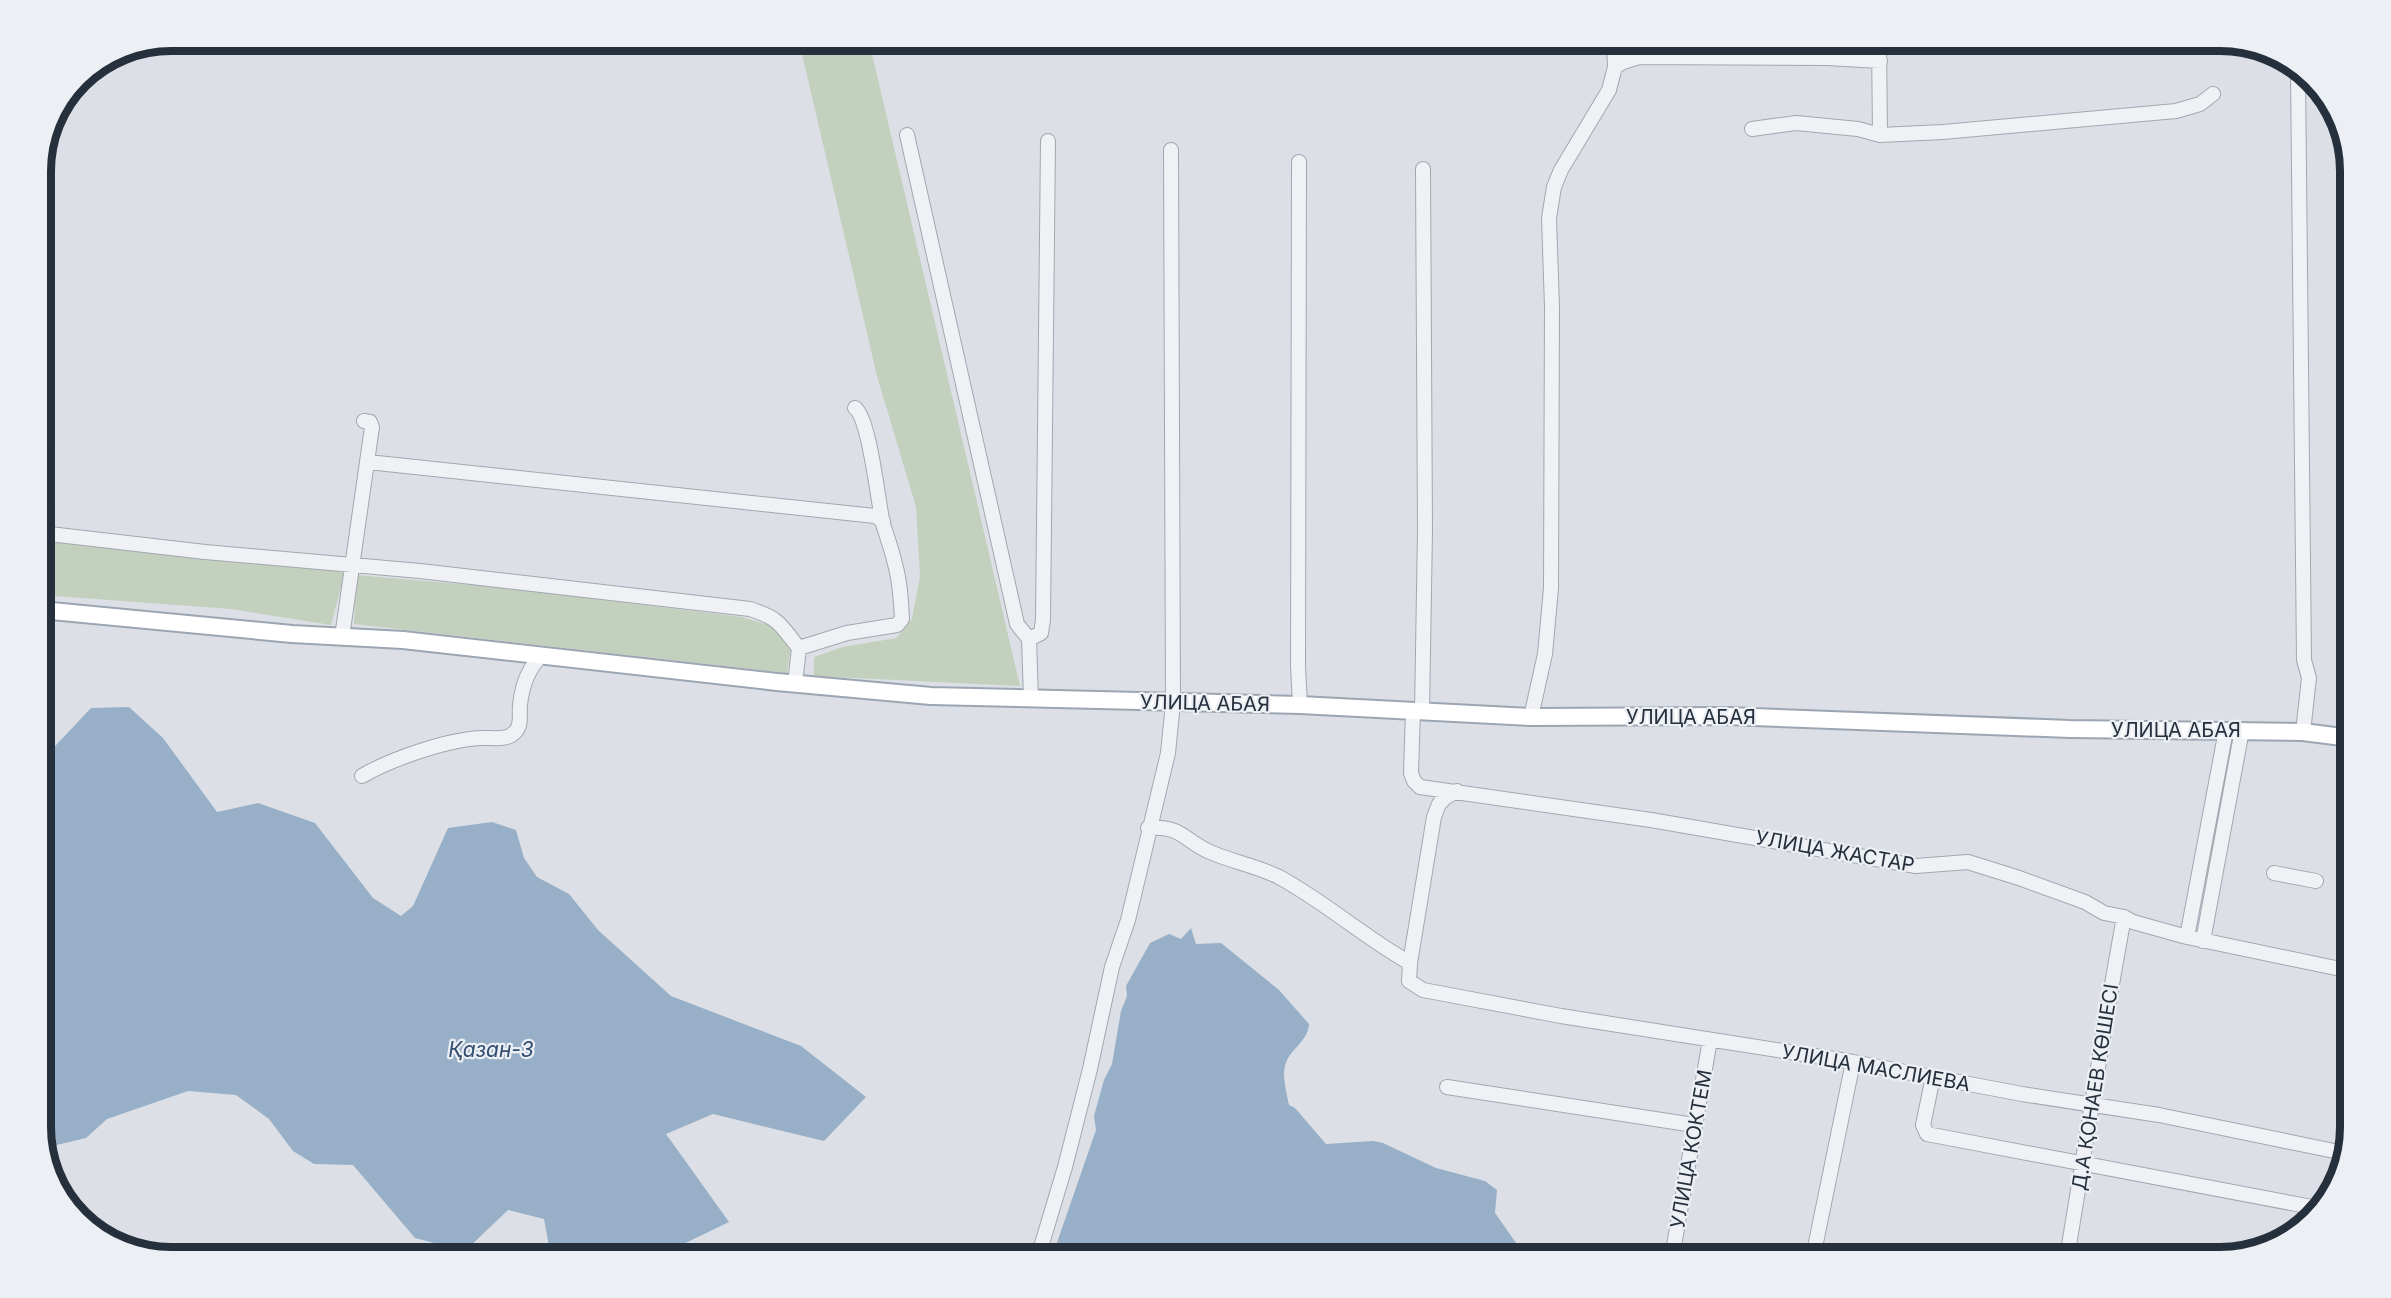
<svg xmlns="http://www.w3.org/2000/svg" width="2391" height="1298" viewBox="0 0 2391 1298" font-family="Inter,sans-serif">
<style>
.green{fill:#c3d0be}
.water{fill:#97afc7}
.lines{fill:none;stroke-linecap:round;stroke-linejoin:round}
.minor-casing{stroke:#a2a7b0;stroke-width:16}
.major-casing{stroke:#9ca5b2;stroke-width:20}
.minor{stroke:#eff1f5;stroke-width:14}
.major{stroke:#fff;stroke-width:16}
.labels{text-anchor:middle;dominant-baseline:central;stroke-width:4.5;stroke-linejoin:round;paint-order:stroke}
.street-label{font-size:20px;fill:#262f3c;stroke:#eceff4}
.water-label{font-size:21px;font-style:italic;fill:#314e70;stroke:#eceff4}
.rim{fill:none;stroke:#262f3c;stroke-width:8}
</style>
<rect width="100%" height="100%" fill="#dce0e6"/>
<path class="green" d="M799,41H869L1020,686L814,676V657L843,647L896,638L912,619L920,576L916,507L877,376Z
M41,541L345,572L331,625L231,609L41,595Z
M356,575L507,588L741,617L773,626L791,646L787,673L354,624Z
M2219,799L2224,800L2210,879L2204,878Z"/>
<path class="water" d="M129,707L163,738L217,812L258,803L315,823L373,898L401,916L413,906L448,828L492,822L516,830L524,858L537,877L569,894L598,930L671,996L801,1046L866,1097L824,1141L713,1114L666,1134L729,1222L669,1251L671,1257H551L544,1219L508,1210L465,1251L415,1238L353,1165L314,1164L293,1151L269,1119L236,1095L188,1091L107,1119L86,1138L48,1147L44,1145L41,1136V761L91,708Z
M1191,928L1196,944L1221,943L1279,990L1309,1024C1308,1042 1289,1049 1285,1066C1282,1076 1287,1094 1289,1105L1295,1108L1326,1144L1373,1141L1383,1143L1436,1168L1485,1181L1497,1190L1495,1213L1526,1257H1052L1096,1130L1094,1116L1104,1080L1112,1064L1121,1011L1127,996L1126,986L1150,943L1169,934L1181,939Z"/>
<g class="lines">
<defs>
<path id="minor" d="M1879,40L1880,135
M1615,67L1623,62L1639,57L1827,58L1880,61
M2298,72L2304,660L2309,678L2303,732
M1752,129L1796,123L1858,129L1880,135L1943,132L2176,111L2200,104L2213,94
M907,135L1017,624L1029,639L1041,633L1043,620L1048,141
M1299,162L1298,666L1300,705
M368,462L875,516L883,521
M41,533L205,552L420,571L750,609C781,619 780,625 799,648L795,684
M342,637L372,427L370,422L364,421
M1029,639L1031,699
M799,648L847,633L897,625L902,619C901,600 900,581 895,564C892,550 887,537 883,524C878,503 870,419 855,408
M1413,711L1411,773L1414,781L1420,787L1651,820L1916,866L1968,862L2019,878L2085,902L2104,913L2124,917L2133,922L2187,937L2350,971
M1422,711L1425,530L1423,169
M1531,717L1545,654L1551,588L1552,307L1549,218L1554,187L1561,170L1609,90L1615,67L1614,40
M362,776C391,759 446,740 480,738C492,737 507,742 516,731C522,724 519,713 520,705C522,686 528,668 542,655
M1457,791L1446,797L1439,804L1434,817L1410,963L1409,981L1423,990L1561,1016L1853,1062L2022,1094L2159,1115L2344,1153
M1148,828C1182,825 1184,841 1210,852C1233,862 1257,866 1279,877C1325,902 1364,937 1410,963
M2274,873L2316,881
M2187,937L2226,730
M2203,941L2242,730
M1933,1077L1923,1125L1927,1134L2317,1208
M1447,1087L1694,1125
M1038,1257L1065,1167L1090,1069L1112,967L1128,920L1168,753L1173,703L1171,150
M1672,1257L1710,1040
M1813,1257L1853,1062
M2067,1257C2086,1144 2103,1030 2124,917"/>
<path id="major" d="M41,610L292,634L403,640L777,682L931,696L1300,705L1531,717L1728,716L2070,729L2303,732L2350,738"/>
</defs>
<use href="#minor" class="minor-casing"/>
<use href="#major" class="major-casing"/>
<use href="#minor" class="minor"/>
<use href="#major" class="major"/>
</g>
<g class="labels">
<g class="street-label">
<text transform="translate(1205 703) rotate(1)">УЛИЦА АБАЯ</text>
<text x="1691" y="717">УЛИЦА АБАЯ</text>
<text x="2176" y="730">УЛИЦА АБАЯ</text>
<text transform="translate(1835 851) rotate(10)">УЛИЦА ЖАСТАР</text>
<text transform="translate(1876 1068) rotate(10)">УЛИЦА МАСЛИЕВА</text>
<text transform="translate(2095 1087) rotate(-81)">Д.А ҚОНАЕВ КӨШЕСІ</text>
<text transform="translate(1691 1149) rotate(-80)">УЛИЦА КОКТЕМ</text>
</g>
<g class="water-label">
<text x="491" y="1049">Қазан-3</text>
</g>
</g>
<path d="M0 0H2391V1298H0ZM171 51H2220A120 120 0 0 1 2340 171V1127A120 120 0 0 1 2220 1247H171A120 120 0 0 1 51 1127V171A120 120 0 0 1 171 51Z" fill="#eceff4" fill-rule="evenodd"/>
<path class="rim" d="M171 51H2220A120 120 0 0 1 2340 171V1127A120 120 0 0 1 2220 1247H171A120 120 0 0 1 51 1127V171A120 120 0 0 1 171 51Z"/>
</svg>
